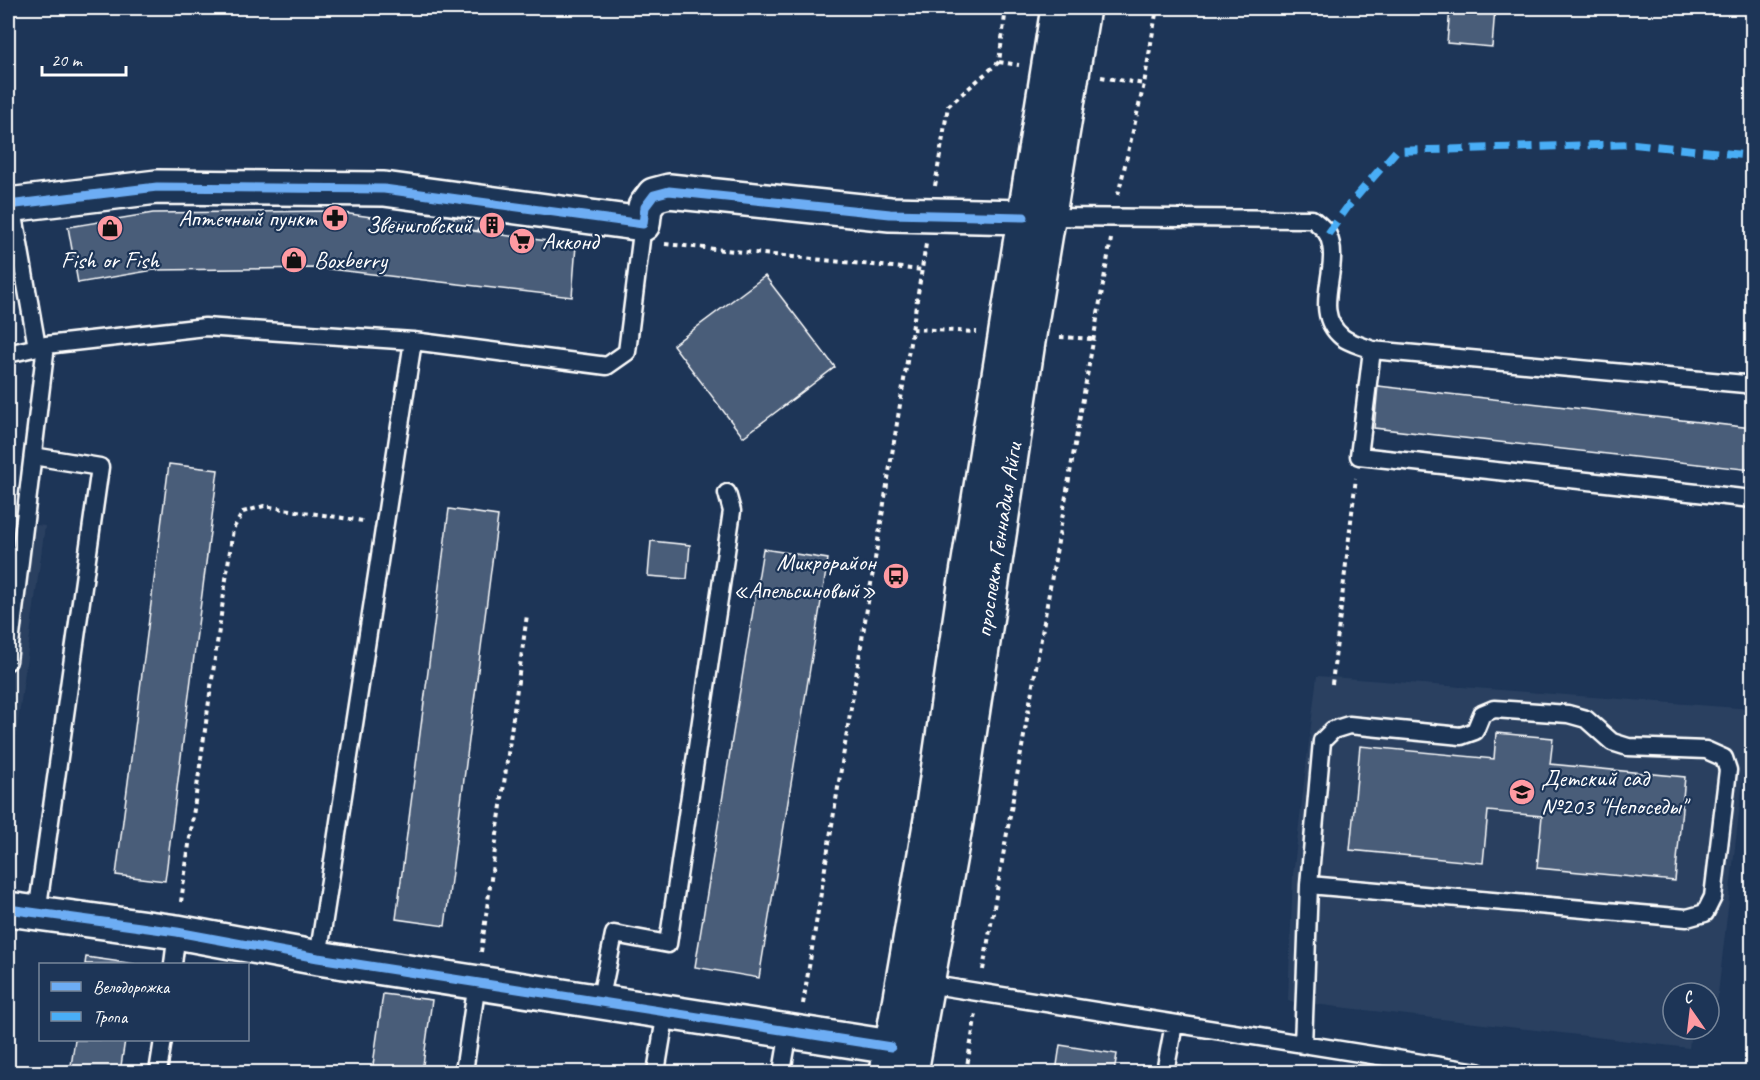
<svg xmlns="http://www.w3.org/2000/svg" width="1760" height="1080" viewBox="0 0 1760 1080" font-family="Caveat,sans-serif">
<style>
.built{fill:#2a4161}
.building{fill:#4a5d79;stroke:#fff;stroke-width:1.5}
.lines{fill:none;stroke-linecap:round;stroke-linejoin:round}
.lane-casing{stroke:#fff;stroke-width:21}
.street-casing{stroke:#fff;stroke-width:38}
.secondary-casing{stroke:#fff;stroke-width:38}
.path{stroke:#fff;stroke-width:4;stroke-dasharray:4.5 4.5;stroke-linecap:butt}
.lane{stroke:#1d3557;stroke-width:16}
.street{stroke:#1d3557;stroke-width:33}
.secondary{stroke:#1d3557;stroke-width:33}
.quiet{stroke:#49aef6;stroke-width:8;stroke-dasharray:15 8;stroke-linecap:butt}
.cycleway-casing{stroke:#1d3557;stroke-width:13}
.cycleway{stroke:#6dadf4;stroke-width:9}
.labels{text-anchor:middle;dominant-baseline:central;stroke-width:4.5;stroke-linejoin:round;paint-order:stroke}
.poi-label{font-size:24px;fill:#fff;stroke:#1d3557;text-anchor:end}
.street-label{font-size:24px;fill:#fff;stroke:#1d3557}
</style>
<rect width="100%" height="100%" fill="#1d3557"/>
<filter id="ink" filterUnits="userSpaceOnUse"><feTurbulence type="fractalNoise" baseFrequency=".0167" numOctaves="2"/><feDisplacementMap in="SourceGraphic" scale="12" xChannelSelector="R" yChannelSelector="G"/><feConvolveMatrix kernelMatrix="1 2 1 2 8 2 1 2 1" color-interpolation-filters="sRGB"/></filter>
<g filter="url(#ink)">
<path class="built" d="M8,522L45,526L8,795Z
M1317,676L1751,709L1716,1011H1709V993H1673V1029H1691L1689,1048L1288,1001L1293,875Z"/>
<path class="building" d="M1450,8H1495L1492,47L1447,43Z
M328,211L576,245L572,297L320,268L154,270L78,283L68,227L153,213Z
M455,214L480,217L478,231L452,228Z
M480,217L504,219L503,235L478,231Z
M765,276L835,367L743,437L673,345Z
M1378,386L1752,428V470L1374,428Z
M169,464L218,470L165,881L116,875Z
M449,509L498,516L445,926L396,919Z
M651,541L690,545L687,579L648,576Z
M763,549L828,559L759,978L695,967Z
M1496,733L1553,738L1550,764L1685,777L1675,881L1537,868L1542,816L1488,811L1483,863L1350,850L1360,746L1494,759Z
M86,957L135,964H85Z
M383,994L432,1000L422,1072H372Z
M75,1040H125L120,1072H70Z
M1060,1045L1117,1054L1114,1072H1056Z"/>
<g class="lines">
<defs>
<path id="lane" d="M12,204L37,347
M1049,217L1312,219C1317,223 1325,229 1328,235C1343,268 1309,310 1342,337C1349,343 1363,346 1372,350
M8,354L46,345L205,327L413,341L607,366L627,352L643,224
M1752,387L1745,384L1372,350L1359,456L1752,499
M33,456L100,467L37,913
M8,661L46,345
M318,958L413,341
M173,964L177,932
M927,984L1478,1072
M600,1002L614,934L668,944L732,511L727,493
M1303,1045L1309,885L1322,741L1333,730L1349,725L1461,736L1475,731L1482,714L1494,709L1568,714L1586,719L1612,742L1628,747L1706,750L1724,758L1728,770L1713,897L1705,913L1687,918L1309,885
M158,1072L163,1040
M464,1072L477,983
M656,1072L666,1012
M782,1072L789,1031
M1165,1072L1174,1024"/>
<path id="street" d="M8,205L157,187L384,189L643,224L645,207L654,195L669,191L890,214L1024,217
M8,909L177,932L318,958L891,1047"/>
<path id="secondary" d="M887,1072L931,819L965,586L1058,8
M911,1072L956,822L1029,335L1083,8"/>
</defs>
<use href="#lane" class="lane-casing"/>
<use href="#street" class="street-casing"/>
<use href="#secondary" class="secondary-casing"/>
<path class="path" d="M999,62L1019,65
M1101,77L1144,84
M935,186L948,106L999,62L1006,8
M1118,195L1144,84L1157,8
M665,244L922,270
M912,329L977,332
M1060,337L1093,339
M1332,684L1356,478
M181,902L233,529L243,512L264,506L363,521
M481,952L527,615
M983,970L1111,239
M803,1004L926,244
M966,1072L976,1013"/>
<use href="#lane" class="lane"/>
<use href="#street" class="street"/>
<use href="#secondary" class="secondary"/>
<path class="quiet" d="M1328,234L1349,205L1396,151L1634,144L1752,156"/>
<defs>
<path id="cycleway" d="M8,205L157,187L384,189L643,224L645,207L654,195L669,191L890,214L1024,217
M8,909L177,932L318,958L891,1047"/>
</defs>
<use href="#cycleway" class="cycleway-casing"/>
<use href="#cycleway" class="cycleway"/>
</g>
</g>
<defs>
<symbol id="pharmacy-disc" viewBox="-11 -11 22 22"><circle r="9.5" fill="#ff9aa2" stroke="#1d3557"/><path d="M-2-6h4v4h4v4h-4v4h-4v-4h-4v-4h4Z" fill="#111"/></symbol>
<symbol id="building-disc" viewBox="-11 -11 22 22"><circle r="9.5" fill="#ff9aa2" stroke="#1d3557"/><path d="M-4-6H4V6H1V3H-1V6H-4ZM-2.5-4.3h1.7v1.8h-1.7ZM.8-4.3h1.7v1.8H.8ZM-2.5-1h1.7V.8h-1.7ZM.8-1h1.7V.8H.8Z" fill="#111"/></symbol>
<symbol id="shop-disc" viewBox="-11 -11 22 22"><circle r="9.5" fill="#ff9aa2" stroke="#1d3557"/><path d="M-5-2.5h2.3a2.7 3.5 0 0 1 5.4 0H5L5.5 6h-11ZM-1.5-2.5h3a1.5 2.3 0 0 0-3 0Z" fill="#111"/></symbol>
<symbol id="supermarket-disc" viewBox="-11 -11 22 22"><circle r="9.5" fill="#ff9aa2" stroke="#1d3557"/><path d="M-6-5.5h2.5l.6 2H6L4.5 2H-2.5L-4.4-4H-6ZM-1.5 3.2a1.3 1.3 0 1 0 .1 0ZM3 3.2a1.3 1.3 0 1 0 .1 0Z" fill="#111"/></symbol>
<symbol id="bus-disc" viewBox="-11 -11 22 22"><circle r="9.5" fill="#ff9aa2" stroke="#1d3557"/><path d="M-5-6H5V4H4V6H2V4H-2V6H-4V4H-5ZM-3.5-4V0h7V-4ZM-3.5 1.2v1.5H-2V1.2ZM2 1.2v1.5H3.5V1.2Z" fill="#111"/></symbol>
<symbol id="school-disc" viewBox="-11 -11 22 22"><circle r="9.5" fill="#ff9aa2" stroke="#1d3557"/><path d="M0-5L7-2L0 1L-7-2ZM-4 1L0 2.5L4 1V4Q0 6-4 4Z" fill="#111"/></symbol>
</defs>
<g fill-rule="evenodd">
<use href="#pharmacy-disc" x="320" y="203" width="30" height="30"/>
<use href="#building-disc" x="477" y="210" width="30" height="30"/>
<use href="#shop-disc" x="95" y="213" width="30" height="30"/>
<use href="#supermarket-disc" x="507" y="226" width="30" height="30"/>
<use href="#shop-disc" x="279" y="245" width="30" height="30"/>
<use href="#bus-disc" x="881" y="561" width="30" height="30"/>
<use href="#school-disc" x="1507" y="777" width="30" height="30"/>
</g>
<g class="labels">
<g class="poi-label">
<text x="316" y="218">Аптечный пункт</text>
<text x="472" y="225">Звениговский</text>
<text x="542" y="241" text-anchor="start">Акконд</text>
<text x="110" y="260" text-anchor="middle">Fish or Fish</text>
<text x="314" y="260" text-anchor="start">Boxberry</text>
<text x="876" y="562">Микрорайон<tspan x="876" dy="28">«Апельсиновый»</tspan></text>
<text x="1541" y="778" text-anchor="start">Детский сад<tspan x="1541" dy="28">№203 "Непоседы"</tspan></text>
</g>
<g class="street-label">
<text transform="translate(998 540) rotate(-81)">проспект Геннадия Айги</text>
</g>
</g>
<rect width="1760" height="1080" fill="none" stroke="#1d3557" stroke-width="30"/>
<rect x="15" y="15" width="1730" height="1050" fill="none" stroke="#fff" stroke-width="2" filter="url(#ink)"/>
<rect x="39" y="963" width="210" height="78" fill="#1d3557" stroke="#77869a" stroke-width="1.5"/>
<rect x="51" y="982" width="30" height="9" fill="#6dadf4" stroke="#77869a" stroke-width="1.5"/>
<text x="93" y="993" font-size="18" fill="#ffffff">Велодорожка</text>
<rect x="51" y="1012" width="30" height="9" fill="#49aef6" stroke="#77869a" stroke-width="1.5"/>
<text x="93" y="1023" font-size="18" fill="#ffffff">Тропа</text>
<g transform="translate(1691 1011) rotate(346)"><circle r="28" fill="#1d3557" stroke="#77869a" stroke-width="1.5"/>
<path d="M0-4.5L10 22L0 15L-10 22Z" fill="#ff9aa2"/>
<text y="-9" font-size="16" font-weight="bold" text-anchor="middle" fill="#ffffff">С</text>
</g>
<path d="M42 66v9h84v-9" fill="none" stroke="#ffffff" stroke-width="3"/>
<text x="51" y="66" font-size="18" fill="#ffffff" stroke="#1d3557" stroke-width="4.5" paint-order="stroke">20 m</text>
</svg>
